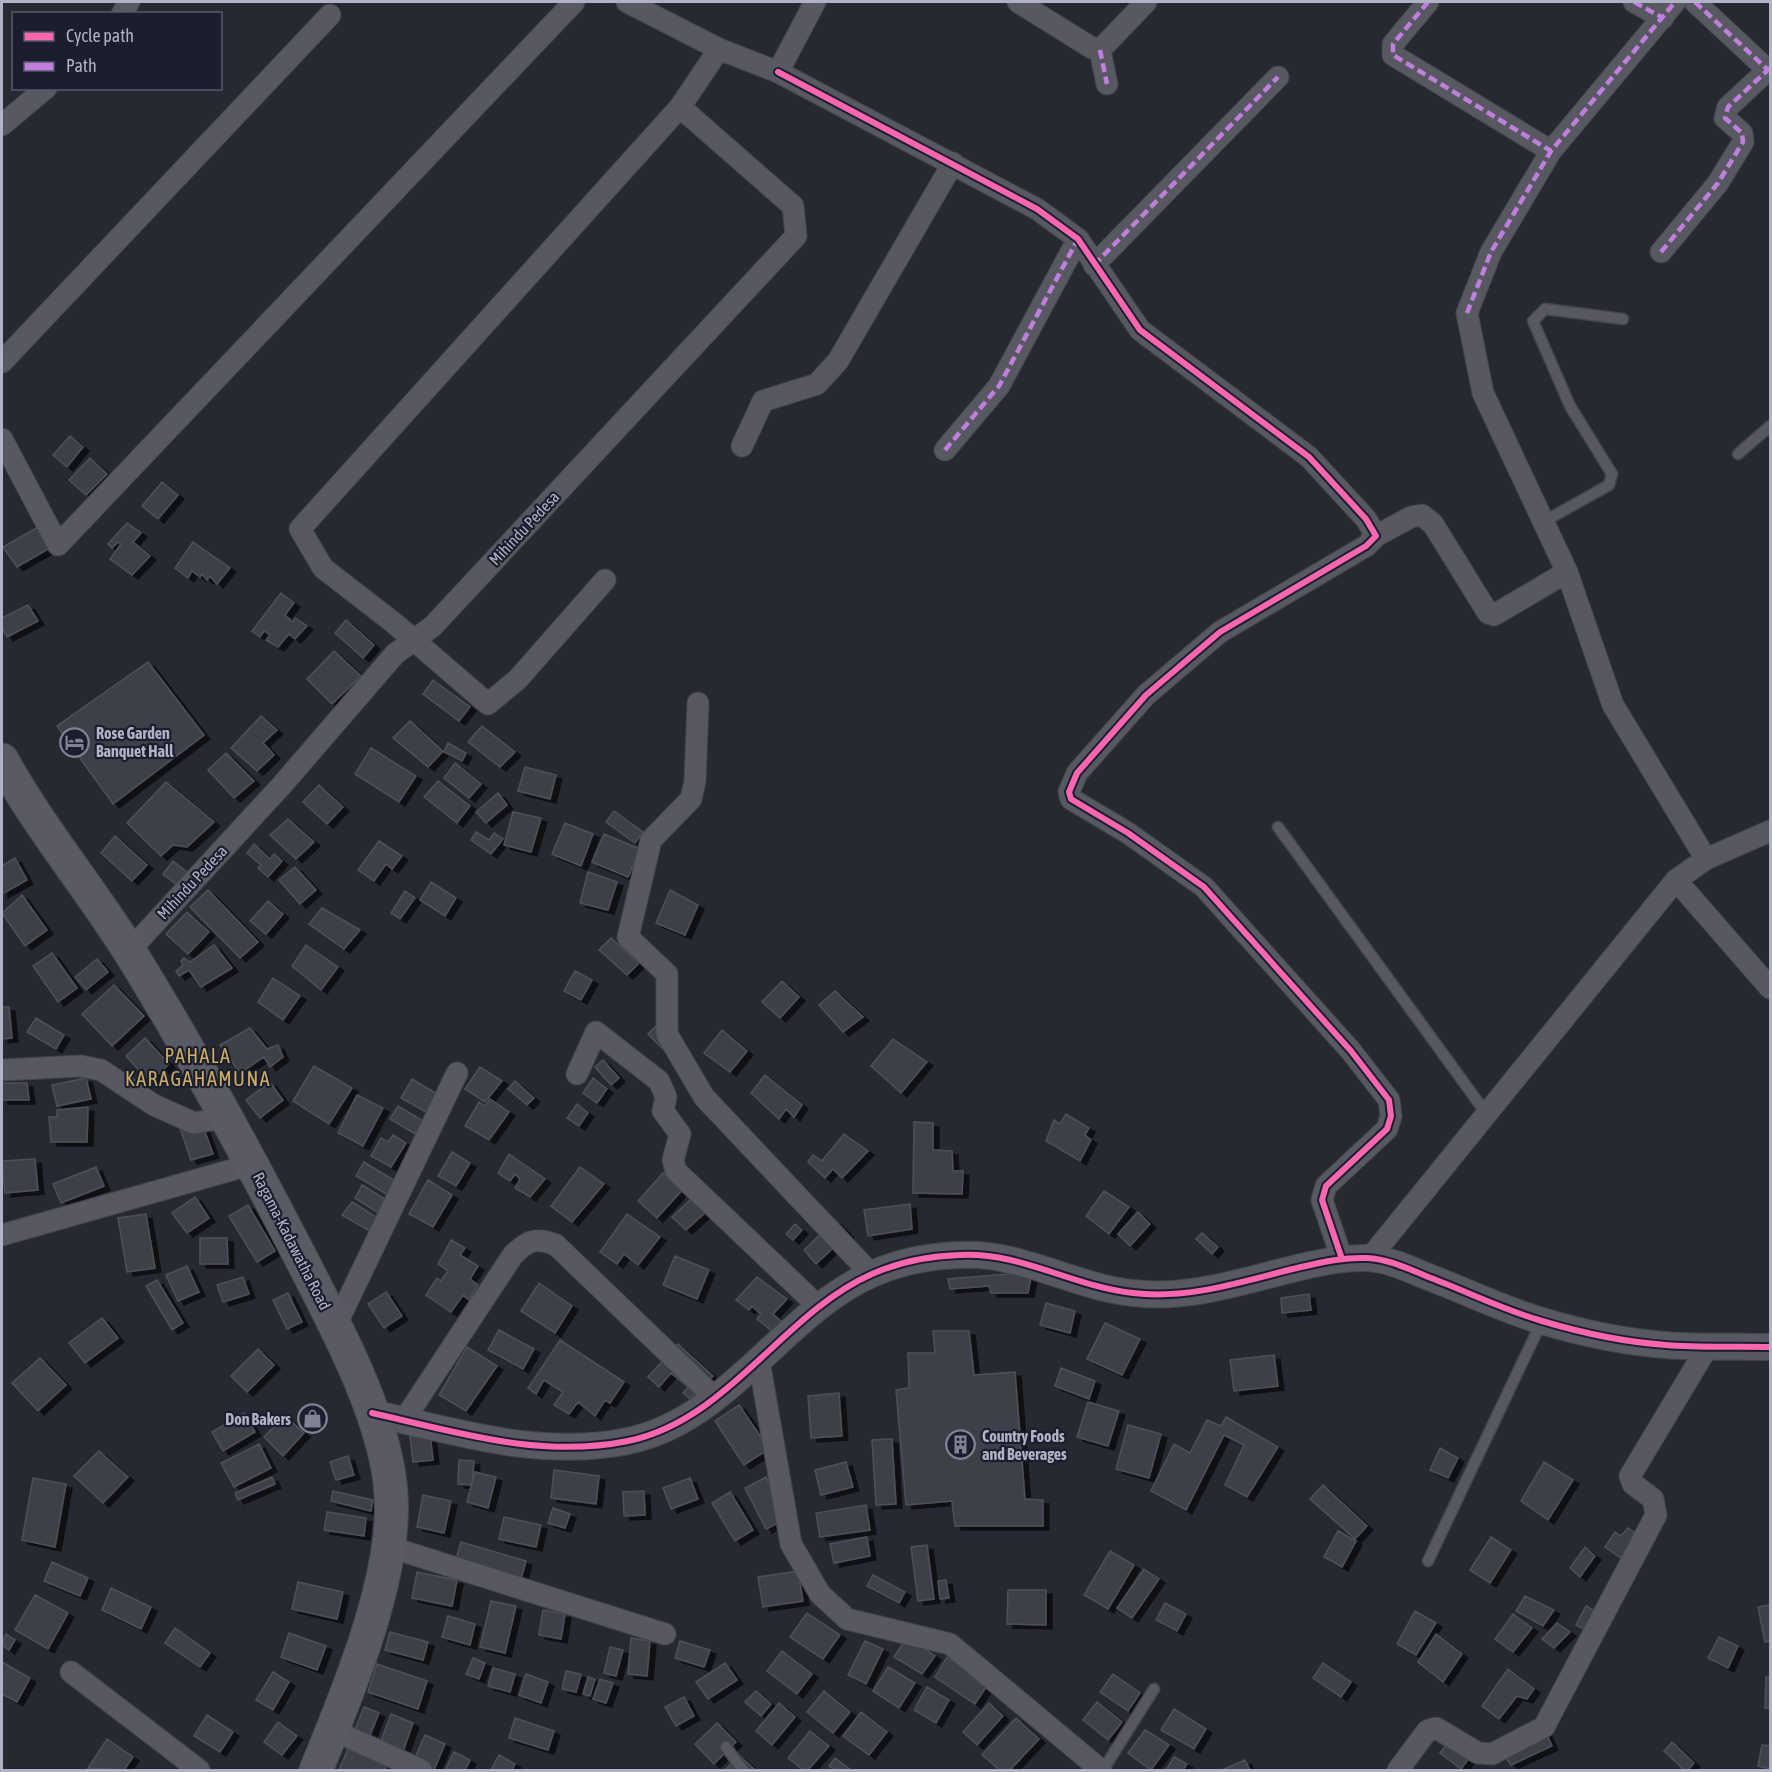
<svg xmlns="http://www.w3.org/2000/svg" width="1772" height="1772" viewBox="0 0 1772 1772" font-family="'Asap Condensed',sans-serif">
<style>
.building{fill:#3e4048;stroke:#4f505a;stroke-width:1.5;filter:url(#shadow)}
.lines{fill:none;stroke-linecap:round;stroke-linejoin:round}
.service-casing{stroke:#43444c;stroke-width:13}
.minor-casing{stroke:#43444c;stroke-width:23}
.tertiary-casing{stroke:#43444c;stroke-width:28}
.primary-casing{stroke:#44464f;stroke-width:35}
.service{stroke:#575861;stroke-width:10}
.minor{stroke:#575861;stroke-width:21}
.tertiary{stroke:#575861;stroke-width:26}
.primary{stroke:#595a63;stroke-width:33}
.quiet{stroke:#c07fdc;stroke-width:4.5;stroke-dasharray:9 4.5;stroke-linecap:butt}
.cycleway-casing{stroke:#1b1e2d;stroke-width:10}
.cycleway{stroke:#f766af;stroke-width:6}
.labels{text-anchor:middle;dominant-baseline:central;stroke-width:4.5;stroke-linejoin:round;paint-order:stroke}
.street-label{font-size:16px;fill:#b0b3c4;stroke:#1b1e2d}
.poi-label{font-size:16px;font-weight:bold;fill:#b0b3c4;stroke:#1b1e2d;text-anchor:start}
.quarter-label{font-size:20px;letter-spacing:1.5px;fill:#ccad63;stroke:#1b1e2d}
</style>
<defs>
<filter id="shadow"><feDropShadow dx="6" dy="4" stdDeviation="0" flood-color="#0009"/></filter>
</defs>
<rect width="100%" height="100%" fill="#272932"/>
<path class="building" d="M70,436L83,447L67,467L53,455Z
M90,458L107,474L86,495L69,480Z
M162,482L178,495L158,519L142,506Z
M127,523L141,533L133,542L150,556L132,575L110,559L121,544L118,542L112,548L108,544Z
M38,527L50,548L17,567L3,547Z
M193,542L230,568L217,584L210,576L207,580L202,574L200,577L192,571L188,578L175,568Z
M281,593L294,603L285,615L293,622L295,618L307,626L295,639L289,634L278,647L266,640L270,635L264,631L260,637L252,631Z
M28,605L38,621L7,637L2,627V618Z
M346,620L374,645L363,658L335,633Z
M334,651L361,676L332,704L307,679Z
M148,662L204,735L113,804L57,726Z
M433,680L470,707L459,721L423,694Z
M261,716L277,730L263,743L274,755L257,771L231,748Z
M410,721L443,751L428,767L393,738Z
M482,726L515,752L500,767L468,742Z
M448,743L466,753L462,761L444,752Z
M371,748L416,776L399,802L355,774Z
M226,753L254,781L234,798L208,770Z
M455,763L481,784L469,798L444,778Z
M525,767L556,775L550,799L518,791Z
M438,781L470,806L457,823L424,797Z
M166,782L214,822L187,847L173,845L161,856L127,823Z
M319,785L343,807L327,824L303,802Z
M498,793L507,805L486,823L476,812Z
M614,811L643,832L635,843L606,822Z
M513,812L541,818L531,852L504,845Z
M288,819L314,842L296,859L270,835Z
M565,823L593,834L581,866L552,854Z
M476,832L489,840L494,833L503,839L491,854L471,840Z
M604,834L640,849L628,877L592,862Z
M115,836L147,865L132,881L101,853Z
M379,841L402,856L392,869L386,864L374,881L358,870Z
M254,844L270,859L274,854L282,861L268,877L258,868L261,865L247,853Z
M15,858L27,880L2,894V866Z
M173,861L187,872L177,885L163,874Z
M295,867L316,890L300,904L279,880Z
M588,872L617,882L608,910L580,903Z
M431,882L456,898L445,916L420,900Z
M208,890L258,942L240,958L190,907Z
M670,890L698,905L685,935L656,923Z
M405,891L415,898L400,919L391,913Z
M22,895L47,930L25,946L2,913Z
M268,901L283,914L266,934L250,921Z
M322,908L360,930L344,949L309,924Z
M187,912L209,932L188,954L166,934Z
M611,938L639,963L627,975L599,950Z
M214,945L232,968L201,987L189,970L179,976L176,971L183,965L181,961L184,958L190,962Z
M306,945L338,967L321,990L292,966Z
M52,953L77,988L58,1002L33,966Z
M97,959L108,972L86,990L75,977Z
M575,971L592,980L581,1000L564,991Z
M273,978L300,996L283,1020L258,1002Z
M782,981L799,997L780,1018L762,1002Z
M114,985L144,1016L112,1046L82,1014Z
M835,991L863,1017L843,1032L819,1005Z
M2,1007H9L12,1038L2,1039Z
M36,1018L64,1035L56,1049L27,1032Z
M658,1024L670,1056L648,1034Z
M250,1028L267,1049L278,1045L283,1057L270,1067L264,1057L240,1073L220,1045Z
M722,1030L747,1051L730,1072L704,1053Z
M145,1038L169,1064L150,1082L126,1056Z
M893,1039L927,1062L901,1093L871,1066Z
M603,1060L619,1078L611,1085L595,1067Z
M314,1066L352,1088L329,1124L293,1101Z
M480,1067L502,1081L485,1102L465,1089Z
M765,1075L802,1105L794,1117L786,1109L779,1119L751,1093Z
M86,1078L91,1099L57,1106L52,1085Z
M593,1078L607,1089L597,1103L583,1093Z
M412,1079L439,1095L429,1114L401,1098Z
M515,1081L534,1098L527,1105L508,1089Z
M270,1082L283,1100L260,1118L246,1100Z
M2,1083H27L29,1100H2Z
M357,1095L383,1108L363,1146L338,1133Z
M490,1099L509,1112L489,1140L465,1126L479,1102L485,1106Z
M577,1104L588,1113L579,1126L567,1118Z
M398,1106L423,1121L415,1134L390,1119Z
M88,1107L87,1142H51L49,1117H57V1110Z
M1066,1114L1089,1128L1085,1135L1091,1140L1080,1161L1046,1141L1054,1120L1060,1124Z
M200,1118L213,1154L191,1160L179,1125Z
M914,1122L933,1123V1150L952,1151L953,1171H963L962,1194L913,1193Z
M844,1134L868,1151L842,1178L833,1169L825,1178L808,1162L813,1155L822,1161Z
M393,1135L406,1143L391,1167L371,1156L381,1138L388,1142Z
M452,1152L470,1163L456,1186L438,1176Z
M509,1154L545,1179L530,1197L515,1188L520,1179L515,1174L510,1181L498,1173Z
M35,1159L38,1190L5,1193L2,1161Z
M364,1162L397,1182L388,1195L356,1176Z
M96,1167L104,1186L61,1203L53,1184Z
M580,1167L604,1184L572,1222L551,1206Z
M663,1173L684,1188L657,1218L638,1201Z
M428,1180L452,1195L433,1227L409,1214Z
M362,1185L391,1203L383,1216L355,1198Z
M1104,1191L1129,1207L1109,1234L1086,1216Z
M195,1197L209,1218L187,1233L172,1213Z
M693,1197L706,1212L686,1230L672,1217Z
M352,1202L381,1220L373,1233L342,1215Z
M910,1204L912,1229L868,1236L864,1210Z
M248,1205L275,1251L257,1262L229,1216Z
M1138,1212L1150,1224L1130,1246L1118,1234Z
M146,1214L155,1268L127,1272L118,1218Z
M627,1214L660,1237L638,1265L624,1254L617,1264L600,1252Z
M835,1220L848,1234L816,1264L804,1250Z
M795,1224L802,1230L793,1240L786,1234Z
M1202,1233L1218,1247L1212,1254L1196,1239Z
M200,1238H227L228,1264H200Z
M451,1240L465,1248L460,1255L478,1266L470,1279L478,1285L469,1300L463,1295L451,1312L426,1295L437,1278L441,1281L448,1271L438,1264Z
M675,1256L709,1270L697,1299L663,1285Z
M187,1266L199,1292L178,1301L166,1275Z
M1032,1272L1028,1293H991L989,1286L950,1289L948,1279Z
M243,1277L249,1294L223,1302L217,1285Z
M757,1277L787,1299L773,1314L782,1322L773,1332L757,1319L761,1314L752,1306L749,1310L736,1300Z
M157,1280L183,1323L172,1330L146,1286Z
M539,1283L572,1306L555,1333L521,1311Z
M386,1292L402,1316L384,1328L368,1304Z
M288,1293L302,1322L287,1329L273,1300Z
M1309,1294L1311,1310L1282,1313L1281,1298Z
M1046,1303L1075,1311L1070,1333L1040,1325Z
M102,1318L118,1338L85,1363L69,1343Z
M1105,1323L1140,1339L1122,1375L1087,1359Z
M499,1330L534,1349L523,1369L488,1350Z
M933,1331H969L974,1375L1015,1372L1025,1499L1043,1500V1526H955L952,1501L906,1505L896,1390L909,1388L908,1353H935Z
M560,1340L624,1382L610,1403L605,1400L595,1416L578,1402L569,1414L554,1405L563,1392L544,1380L536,1394L528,1388Z
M678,1344L713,1376L690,1399L683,1393L688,1387L671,1373L659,1387L648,1377Z
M467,1347L497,1366L466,1411L439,1395Z
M258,1349L274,1365L247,1392L231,1376Z
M1274,1355L1278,1386L1234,1391L1230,1360Z
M40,1358L66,1385L38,1411L12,1383Z
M1061,1368L1095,1381L1089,1399L1055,1386Z
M839,1393L842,1436L811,1438L808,1396Z
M1088,1402L1119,1411L1108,1446L1077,1437Z
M739,1405L769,1449L744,1465L715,1421Z
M244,1413L255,1432L223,1451L212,1432Z
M285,1415L304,1433L283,1456L264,1437Z
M1226,1417L1278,1447L1247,1497L1225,1485L1244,1445L1224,1435L1186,1510L1151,1491L1174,1444L1190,1453L1207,1420L1221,1426Z
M1128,1425L1161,1434L1149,1478L1116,1469Z
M430,1434L433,1460L413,1462L410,1436Z
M892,1439L896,1504L876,1505L872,1440Z
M259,1444L271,1468L234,1487L221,1463Z
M1440,1448L1458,1458L1448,1478L1430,1470Z
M99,1451L128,1477L103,1503L74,1476Z
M348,1456L354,1475L336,1480L330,1462Z
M459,1460L474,1461L472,1485L458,1484Z
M846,1462L853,1487L821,1495L815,1470Z
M1544,1462L1573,1480L1548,1520L1521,1501Z
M554,1470L599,1476L596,1504L551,1498Z
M475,1472L496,1477L488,1508L467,1502Z
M272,1477L275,1484L238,1500L235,1493Z
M766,1477L788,1518L766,1529L745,1488Z
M33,1478L66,1484L55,1547L22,1540Z
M690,1478L698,1499L671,1509L663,1488Z
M1323,1485L1367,1526L1355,1539L1310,1499Z
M333,1491L373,1500L371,1511L331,1501Z
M644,1491L645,1515L624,1516L623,1492Z
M730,1492L753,1530L735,1541L712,1503Z
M423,1495L451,1501L444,1533L417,1527Z
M866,1505L870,1530L820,1537L816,1513Z
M553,1508L570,1514L565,1528L548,1523Z
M327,1512L366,1518L364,1536L324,1530Z
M504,1517L541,1525L536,1547L499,1539Z
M1628,1528L1638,1535L1621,1558L1605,1547L1615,1532L1621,1536Z
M1338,1531L1356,1541L1342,1567L1324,1557Z
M867,1537L870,1556L834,1563L830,1544Z
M1491,1537L1511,1550L1490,1583L1470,1570Z
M461,1542L526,1561L521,1579L456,1559Z
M927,1545L934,1599L918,1601L911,1547Z
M1585,1547L1595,1556L1580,1577L1570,1568Z
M1110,1551L1134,1565L1108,1609L1084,1595Z
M52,1562L88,1578L80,1596L44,1581Z
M1144,1569L1159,1579L1132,1618L1117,1608Z
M798,1571L803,1601L763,1607L758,1577Z
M417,1572L457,1580L452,1606L412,1598Z
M873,1575L905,1592L899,1603L867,1586Z
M946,1580L949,1598L940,1599L938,1581Z
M298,1582L343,1592L337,1619L292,1609Z
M111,1588L151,1607L141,1629L102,1610Z
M1008,1590H1046V1625L1007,1624Z
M35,1595L68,1613L48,1649L15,1630Z
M1525,1596L1554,1610L1543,1626L1516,1611Z
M491,1601L516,1606L505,1653L480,1647Z
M1165,1603L1186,1614L1177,1631L1156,1620Z
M1770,1605V1641L1765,1642L1758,1607Z
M1586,1606L1600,1614L1589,1632L1576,1625Z
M543,1610L565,1614L561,1639L539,1635Z
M1415,1611L1436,1623L1416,1655L1397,1644Z
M807,1613L840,1635L823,1659L790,1637Z
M1513,1614L1532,1628L1513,1652L1495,1639Z
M448,1616L475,1624L470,1645L442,1637Z
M1557,1623L1570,1632L1554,1648L1542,1639Z
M175,1628L210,1653L200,1667L165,1643Z
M390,1632L428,1642L423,1660L385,1650Z
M289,1633L326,1646L317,1670L281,1657Z
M6,1634L15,1640L9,1650L2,1645Z
M1436,1634L1462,1654L1443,1682L1418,1662Z
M907,1637L935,1656L922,1674L894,1657Z
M1719,1637L1738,1646L1728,1668L1708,1658Z
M631,1638L650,1641L647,1676L628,1674Z
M680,1641L710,1650L704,1667L675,1658Z
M865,1641L883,1649L866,1684L848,1675Z
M610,1647L623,1650L616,1676L604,1673Z
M782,1651L812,1674L797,1694L767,1671Z
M947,1657L988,1684L975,1704L935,1677Z
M473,1658L485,1663L479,1679L466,1674Z
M2,1662L30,1678L17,1702L2,1694Z
M725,1663L737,1680L708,1699L696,1682Z
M1323,1663L1351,1682L1341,1697L1313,1678Z
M377,1664L427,1681L418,1709L368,1692Z
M888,1667L915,1683L899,1708L873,1691Z
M493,1668L515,1674L510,1692L488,1686Z
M1508,1669L1534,1689L1527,1699L1517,1696L1499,1719L1482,1706Z
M566,1671L581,1674L576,1692L562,1689Z
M273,1672L289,1682L273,1710L256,1700Z
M526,1674L548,1682L541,1703L519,1695Z
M1113,1674L1140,1693L1128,1711L1100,1692Z
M588,1677L595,1679L590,1696L583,1694Z
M1766,1677H1770V1708H1765Z
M600,1679L613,1683L606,1703L593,1699Z
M927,1687L949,1700L936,1723L914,1710Z
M756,1691L771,1704L761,1716L745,1702Z
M824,1691L850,1712L833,1733L807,1712Z
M684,1697L694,1716L676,1726L665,1707Z
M1097,1702L1122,1722L1108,1740L1083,1720Z
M779,1703L795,1717L772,1745L756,1731Z
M989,1703L1003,1716L977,1745L963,1732Z
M364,1707L379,1713L369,1738L354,1732Z
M1174,1709L1206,1729L1194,1749L1161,1730Z
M861,1712L887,1732L869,1755L843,1736Z
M391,1714L413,1723L400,1760L377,1751Z
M207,1715L233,1732L220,1752L194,1736Z
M515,1718L554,1731L548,1750L509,1738Z
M1016,1718L1039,1739L1010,1770H1000L982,1755Z
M278,1722L297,1736L282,1755L264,1742Z
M717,1723L736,1742L714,1764L695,1744Z
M1145,1730L1169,1745L1151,1770L1128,1753Z
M810,1731L829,1746L808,1770H803L788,1758Z
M1545,1731L1552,1746L1511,1765L1502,1752Z
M425,1735L445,1744L434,1770H413L410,1769Z
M1452,1737L1473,1753L1461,1769L1440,1753Z
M107,1739L133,1757L124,1770L88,1768Z
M1672,1742L1694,1763L1688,1770H1684L1664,1751Z
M1762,1745L1770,1746V1769L1758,1766Z
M348,1749L387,1765L385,1770H339Z
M454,1752L470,1760L465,1770H445Z
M499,1755L515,1764L512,1770H491Z
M739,1755L755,1770H725Z
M1174,1757L1187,1764L1183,1770H1166Z
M835,1758L851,1770H835L829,1766Z
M1245,1760L1250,1770H1222Z"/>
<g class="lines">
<defs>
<path id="service" d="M1738,454L1770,426
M1543,522L1609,485L1612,474L1570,406L1533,321L1545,309L1623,319
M1278,827L1486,1113
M1428,1561L1542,1321
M726,1747L743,1770
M1103,1770L1154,1689"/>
<path id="minor" d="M627,2L719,49
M1018,2L1092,48L1100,50L1146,2
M1428,2L1393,44V55L1551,151
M1634,2L1663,18
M1675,2L1551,151L1491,252L1467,313L1483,393L1567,572L1613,705L1706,859
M1695,2L1768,70
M122,14L129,2
M1100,50L1107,84
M778,72L1037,209L1078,239L1140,330L1309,457L1366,519L1376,536L1366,546L1220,632L1146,695L1077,773L1069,792L1071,799L1128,833L1204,887L1351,1051L1389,1100L1391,1116L1387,1129L1326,1186L1322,1200L1342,1259
M2,125L46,88
M1661,252L1718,183L1743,142L1742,133L1725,118L1728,107L1770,68
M1094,265L1278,77
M2,362L330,15
M2,439L58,545L574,2
M742,446L763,401L817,384L838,361L953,163
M945,450L999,386L1078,239
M1376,536L1411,517L1422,515L1433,524L1488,613L1494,615L1567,572
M605,580L518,679L488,704L394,623L323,568L300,529L680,107L719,49L778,72L815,2
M698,703L695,781L691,799L651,840L628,937L667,974V1034L704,1097L871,1274
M1676,880L1770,988
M129,951L282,785L395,654L433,626L796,236L793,206L680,107
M2,1070L81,1066L101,1070L154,1105L194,1123L228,1117
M577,1074L596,1032L659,1081L666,1097L663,1111L680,1134L673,1160L676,1171L820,1308
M2,1235L253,1164
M1370,1258L1676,880L1706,859L1770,831
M336,1325L457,1073
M759,1361L791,1544L820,1594L847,1619L950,1644L1101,1770
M404,1420L513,1255C528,1240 536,1237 556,1245L715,1398
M390,1547L665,1634
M71,1672L199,1770
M333,1730L421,1770
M1398,1770L1427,1731L1436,1728L1478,1753L1492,1754L1544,1727L1656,1515L1653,1499L1633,1484L1630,1476L1708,1346"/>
<path id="tertiary" d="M372,1413C457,1432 540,1459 628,1441C729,1420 783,1313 872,1274C899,1262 930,1256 959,1255C1019,1251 1074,1287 1133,1293C1190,1300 1246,1280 1301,1267C1323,1262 1345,1257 1367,1258C1389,1259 1411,1270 1431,1278C1468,1292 1504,1310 1542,1321C1582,1333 1625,1342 1666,1345C1701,1348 1736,1346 1770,1347"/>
<path id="primary" d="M2,760C39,827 89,887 130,952C194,1055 251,1161 306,1268C339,1332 387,1423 391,1494C397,1576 347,1695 316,1770"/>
</defs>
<use href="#service" class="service-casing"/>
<use href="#minor" class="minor-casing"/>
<use href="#tertiary" class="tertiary-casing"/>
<use href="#primary" class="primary-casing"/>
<use href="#service" class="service"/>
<use href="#minor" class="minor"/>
<use href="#tertiary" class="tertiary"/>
<use href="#primary" class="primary"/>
<path class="quiet" d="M1428,2L1393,44V55L1551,151
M1634,2L1663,18
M1695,2L1768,70
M1100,50L1107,84
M1661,252L1718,183L1743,142L1742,133L1725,118L1728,107L1770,68
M1094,265L1278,77
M1467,313L1491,252L1551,151L1675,2
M945,450L999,386L1078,239"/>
<defs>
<path id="cycleway" d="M778,72L1037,209L1078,239L1140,330L1309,457L1366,519L1376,536L1366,546L1220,632L1146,695L1077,773L1069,792L1071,799L1128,833L1204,887L1351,1051L1389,1100L1391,1116L1387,1129L1326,1186L1322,1200L1342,1259
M372,1413C457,1432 540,1459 628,1441C729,1420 783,1313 872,1274C899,1262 930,1256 959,1255C1019,1251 1074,1287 1133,1293C1190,1300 1246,1280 1301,1267C1323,1262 1345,1257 1367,1258C1389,1259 1411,1270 1431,1278C1468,1292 1504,1310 1542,1321C1582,1333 1625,1342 1666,1345C1701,1348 1736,1346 1770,1347"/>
</defs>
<use href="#cycleway" class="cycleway-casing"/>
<use href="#cycleway" class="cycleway"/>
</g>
<defs>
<symbol id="hotel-ring" viewBox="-11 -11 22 22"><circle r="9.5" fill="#1b1e2d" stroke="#808391" stroke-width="1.5"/><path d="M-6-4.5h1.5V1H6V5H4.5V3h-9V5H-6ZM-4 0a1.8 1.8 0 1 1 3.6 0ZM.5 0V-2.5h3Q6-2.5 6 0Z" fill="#808391"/></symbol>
<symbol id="shop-ring" viewBox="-11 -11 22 22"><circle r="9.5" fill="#1b1e2d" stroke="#808391" stroke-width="1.5"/><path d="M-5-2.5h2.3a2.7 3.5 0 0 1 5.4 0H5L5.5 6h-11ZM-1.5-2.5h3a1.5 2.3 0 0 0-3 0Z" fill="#808391"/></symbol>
<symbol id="building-ring" viewBox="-11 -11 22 22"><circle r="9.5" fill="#1b1e2d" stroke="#808391" stroke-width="1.5"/><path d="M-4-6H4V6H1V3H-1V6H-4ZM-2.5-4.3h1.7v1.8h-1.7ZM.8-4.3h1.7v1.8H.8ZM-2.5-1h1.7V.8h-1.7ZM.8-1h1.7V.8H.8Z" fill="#808391"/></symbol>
</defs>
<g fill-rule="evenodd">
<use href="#hotel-ring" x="58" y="726" width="33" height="33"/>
<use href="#shop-ring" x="296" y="1402" width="33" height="33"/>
<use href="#building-ring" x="944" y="1428" width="33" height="33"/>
</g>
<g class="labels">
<g class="street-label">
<text transform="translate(524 528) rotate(-47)">Mihindu Pedesa</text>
<text transform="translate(192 882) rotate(-47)">Mihindu Pedesa</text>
<text transform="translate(292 1241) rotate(63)">Ragama-Kadawatha Road</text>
</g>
<g class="poi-label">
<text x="96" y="733">Rose Garden<tspan x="96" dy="18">Banquet Hall</tspan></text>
<text x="291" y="1419" text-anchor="end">Don Bakers</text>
<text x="982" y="1436">Country Foods<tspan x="982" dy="18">and Beverages</tspan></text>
</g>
<g class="quarter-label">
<text x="198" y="1055">PAHALA<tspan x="198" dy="23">KARAGAHAMUNA</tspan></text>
</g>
</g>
<rect width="1772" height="1772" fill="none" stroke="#b0b3c4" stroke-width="6"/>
<rect x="12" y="12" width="210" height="78" fill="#1b1e2d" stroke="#575a69" stroke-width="1.5"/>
<rect x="24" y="32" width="30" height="9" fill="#f766af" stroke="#575a69" stroke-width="1.5"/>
<text x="66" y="42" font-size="18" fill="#b0b3c4">Cycle path</text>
<rect x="24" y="62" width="30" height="9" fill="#c07fdc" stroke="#575a69" stroke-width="1.5"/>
<text x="66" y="72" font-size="18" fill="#b0b3c4">Path</text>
</svg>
